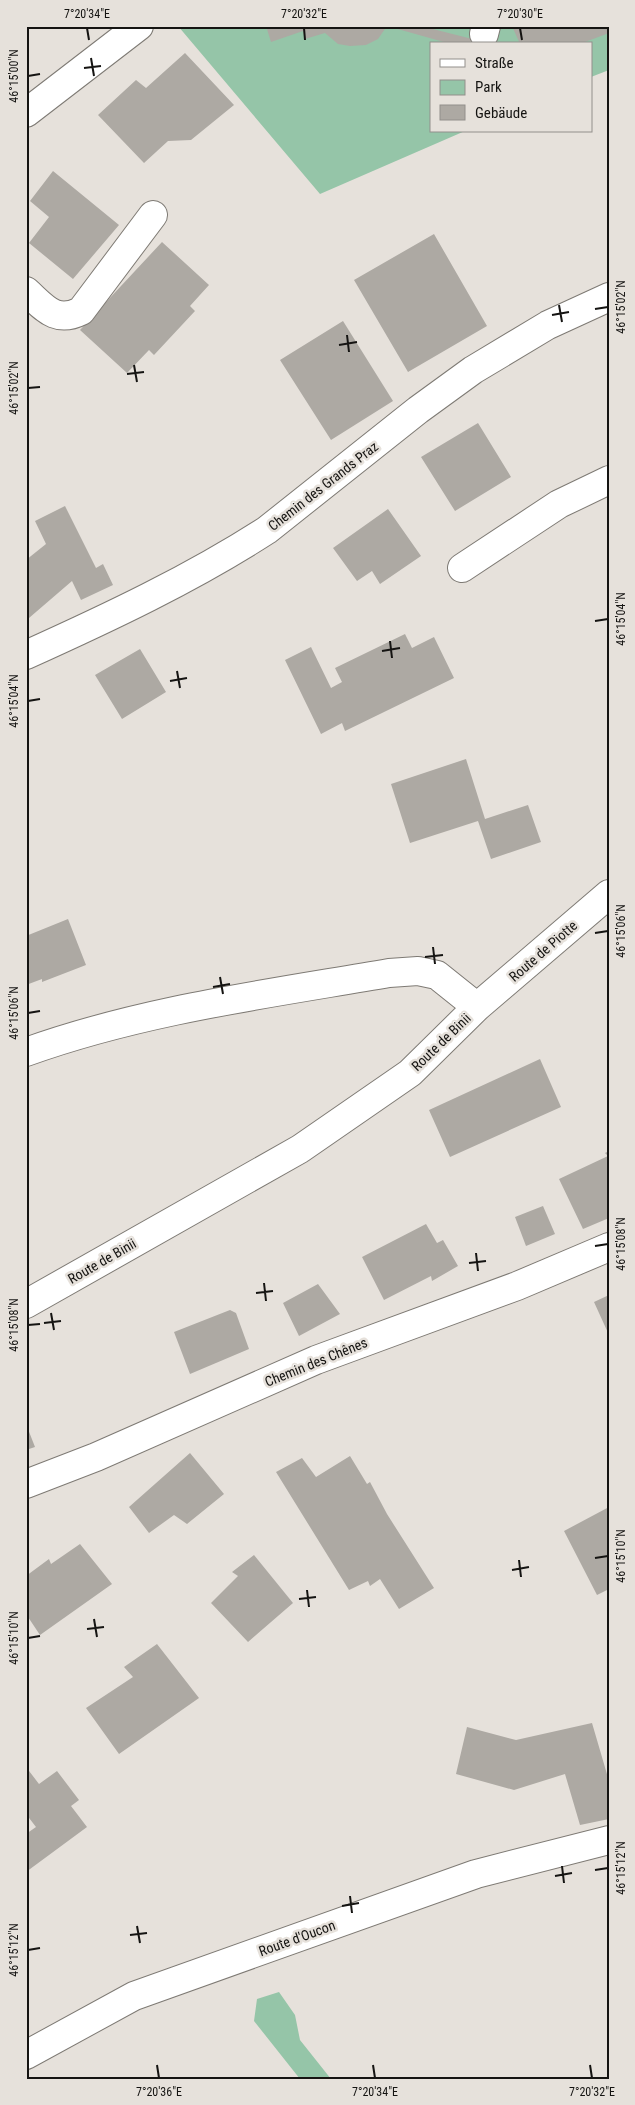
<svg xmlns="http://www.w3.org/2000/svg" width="635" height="2105" viewBox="0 0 635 2105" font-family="'Roboto Condensed',sans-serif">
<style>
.green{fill:#95c5a8}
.building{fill:#ada9a3}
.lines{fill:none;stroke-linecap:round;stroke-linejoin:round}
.minor-casing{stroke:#7e7a74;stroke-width:30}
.minor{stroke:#fff;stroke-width:28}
.ticks{fill:none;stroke:#151412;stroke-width:2}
.labels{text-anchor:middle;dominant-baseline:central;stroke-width:5;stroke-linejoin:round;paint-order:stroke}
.street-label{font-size:14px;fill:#151412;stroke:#e6e1db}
.neatline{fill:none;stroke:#151412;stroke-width:2}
.ticks-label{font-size:12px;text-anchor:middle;fill:#151412}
</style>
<rect width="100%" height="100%" fill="#e6e1db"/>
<path class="green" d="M178,26H609V70L591,77V44H431V131H465L320,194Z
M279,1992L295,2015L300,2040L331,2079H300L254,2021L257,1999Z"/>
<path class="building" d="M266,26H421L488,43L451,44L387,26L378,39L366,45L350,46L338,44L325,33L305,39L303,31L271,42Z
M512,26H609V33L585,42L586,44H520Z
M185,53L234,105L191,140L168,141L144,163L98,115L136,80L146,88Z
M53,171L119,225L73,279L29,243L49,217L30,201Z
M434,234L487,326L408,372L354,280Z
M162,242L209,285L190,306L195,311L154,355L149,350L127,373L80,330Z
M343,321L393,401L331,440L280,360Z
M478,423L511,477L455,511L421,457Z
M65,506L96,568L103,564L113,585L81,600L72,581L29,618L26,615V560L46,544L35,521Z
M388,509L421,556L380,584L372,571L357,581L333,548Z
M405,634L412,648L434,637L454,678L345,731L342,723L321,734L285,660L311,647L331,688L342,682L335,668Z
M140,649L166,692L122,719L95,675Z
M466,759L485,819L528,805L541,842L491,859L478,821L410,843L391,784Z
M68,919L86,965L42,982V979L26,985V936Z
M540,1059L561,1107L450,1157L429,1110Z
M609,1151V1218L583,1229L559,1179L608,1156L605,1153Z
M543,1206L555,1234L526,1246L515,1217Z
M426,1224L437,1243L443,1240L458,1266L432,1281L431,1276L384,1300L362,1257Z
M318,1284L340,1314L299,1336L283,1303Z
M609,1295V1335L594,1302Z
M230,1310L236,1313L249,1349L190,1374L174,1332Z
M26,1424L35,1447L26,1450Z
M190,1453L224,1494L187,1524L174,1515L149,1533L129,1507Z
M350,1456L367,1484L370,1482L387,1514L434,1588L399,1609L380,1579L370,1586L368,1581L349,1590L276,1472L302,1458L316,1477Z
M609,1507V1589L597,1595L564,1531Z
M80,1544L112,1584L40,1635L26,1614V1576L49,1559L51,1564Z
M254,1555L293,1603L248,1642L211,1603L238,1576L232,1572Z
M157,1644L199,1698L119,1754L86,1708L133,1677L124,1667Z
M592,1723L609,1781V1819L580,1825L565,1774L514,1790L456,1774L467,1727L516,1740Z
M26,1767L39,1784L57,1771L79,1800L71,1806L87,1827L26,1872V1834L36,1827L26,1814Z"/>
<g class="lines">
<defs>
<path id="minor" d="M484,34L486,26
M26,113L139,26
M26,291C44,307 55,324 81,311L153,215
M462,568L559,504L609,480
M26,655C108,618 191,579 267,530L418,410L473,370L548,325L609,297
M26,1052C143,1010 267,994 389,973L418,971L437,975L477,1007
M26,1304L300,1149L410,1073L477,1007L609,894
M26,1484L96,1457L316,1360L517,1286L609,1247
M26,2055L134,1996L476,1874L609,1840"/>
</defs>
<use href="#minor" class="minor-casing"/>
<use href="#minor" class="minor"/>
</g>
<path class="ticks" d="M87,28L89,40M304,28L305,40M520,28L522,40M91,58L94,76M84,68L101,66M28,76L40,74M559,305L562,322M595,309L608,307M552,315L569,312M347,335L349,352M339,345L357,342M134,365L137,382M127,374L144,372M28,388L40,387M595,621L608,619M390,641L392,658M382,651L400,648M177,671L180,688M170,681L187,678M28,701L40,699M595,933L608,931M433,947L435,964M425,957L443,955M220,977L223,994M213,987L230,984M28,1013L40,1011M595,1246L608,1244M476,1253L478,1271M469,1263L486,1261M264,1283L266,1301M256,1293L273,1291M51,1313L54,1330M44,1323L61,1321M28,1325L40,1324M595,1558L608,1556M519,1560L521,1577M512,1570L529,1567M307,1590L309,1607M299,1599L316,1597M94,1619L97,1637M87,1629L104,1627M28,1638L40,1636M562,1866L564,1883M595,1870L608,1868M555,1876L572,1873M350,1896L352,1913M342,1906L359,1903M137,1926L140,1943M130,1935L147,1933M28,1950L40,1948M157,2065L159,2078M373,2065L375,2078M590,2065L592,2078"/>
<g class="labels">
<g class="street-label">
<text transform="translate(323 486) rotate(-38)">Chemin des Grands Praz</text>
<text transform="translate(543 951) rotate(-41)">Route de Piotte</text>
<text transform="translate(441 1042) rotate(-44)">Route de Binii</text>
<text transform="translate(102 1261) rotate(-30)">Route de Binii</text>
<text transform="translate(316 1362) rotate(-22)">Chemin des Chênes</text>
<text transform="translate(297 1938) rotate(-20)">Route d'Oucon</text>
</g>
</g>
<rect width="635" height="2105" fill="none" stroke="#e6e1db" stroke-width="55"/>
<rect x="430" y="42" width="162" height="90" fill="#e6e1db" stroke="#928f8b"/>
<rect x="440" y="59" width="25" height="8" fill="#ffffff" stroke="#928f8b"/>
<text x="475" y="68" font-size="15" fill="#151412">Straße</text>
<rect x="440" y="80" width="25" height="15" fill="#95c5a8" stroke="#928f8b"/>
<text x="475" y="92" font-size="15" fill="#151412">Park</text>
<rect x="440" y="105" width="25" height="15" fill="#ada9a3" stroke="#928f8b"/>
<text x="475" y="118" font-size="15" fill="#151412">Gebäude</text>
<rect x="28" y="28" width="580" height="2050" class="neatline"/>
<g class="ticks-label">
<text x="87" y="18">7°20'34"E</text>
<text x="304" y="18">7°20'32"E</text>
<text x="520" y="18">7°20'30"E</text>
<text transform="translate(14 76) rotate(-90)" y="4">46°15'00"N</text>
<text transform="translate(621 307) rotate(-90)" y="4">46°15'02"N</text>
<text transform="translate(14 388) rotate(-90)" y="4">46°15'02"N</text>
<text transform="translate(621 619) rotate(-90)" y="4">46°15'04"N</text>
<text transform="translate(14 701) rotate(-90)" y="4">46°15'04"N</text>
<text transform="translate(621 931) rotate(-90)" y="4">46°15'06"N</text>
<text transform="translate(14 1013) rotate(-90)" y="4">46°15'06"N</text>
<text transform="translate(621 1244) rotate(-90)" y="4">46°15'08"N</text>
<text transform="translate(14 1325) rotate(-90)" y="4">46°15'08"N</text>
<text transform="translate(621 1556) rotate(-90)" y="4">46°15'10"N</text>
<text transform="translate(14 1638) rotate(-90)" y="4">46°15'10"N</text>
<text transform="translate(621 1868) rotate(-90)" y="4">46°15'12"N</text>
<text transform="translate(14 1950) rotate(-90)" y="4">46°15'12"N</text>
<text x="159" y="2096">7°20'36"E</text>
<text x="375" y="2096">7°20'34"E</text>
<text x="592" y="2096">7°20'32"E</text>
</g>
</svg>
